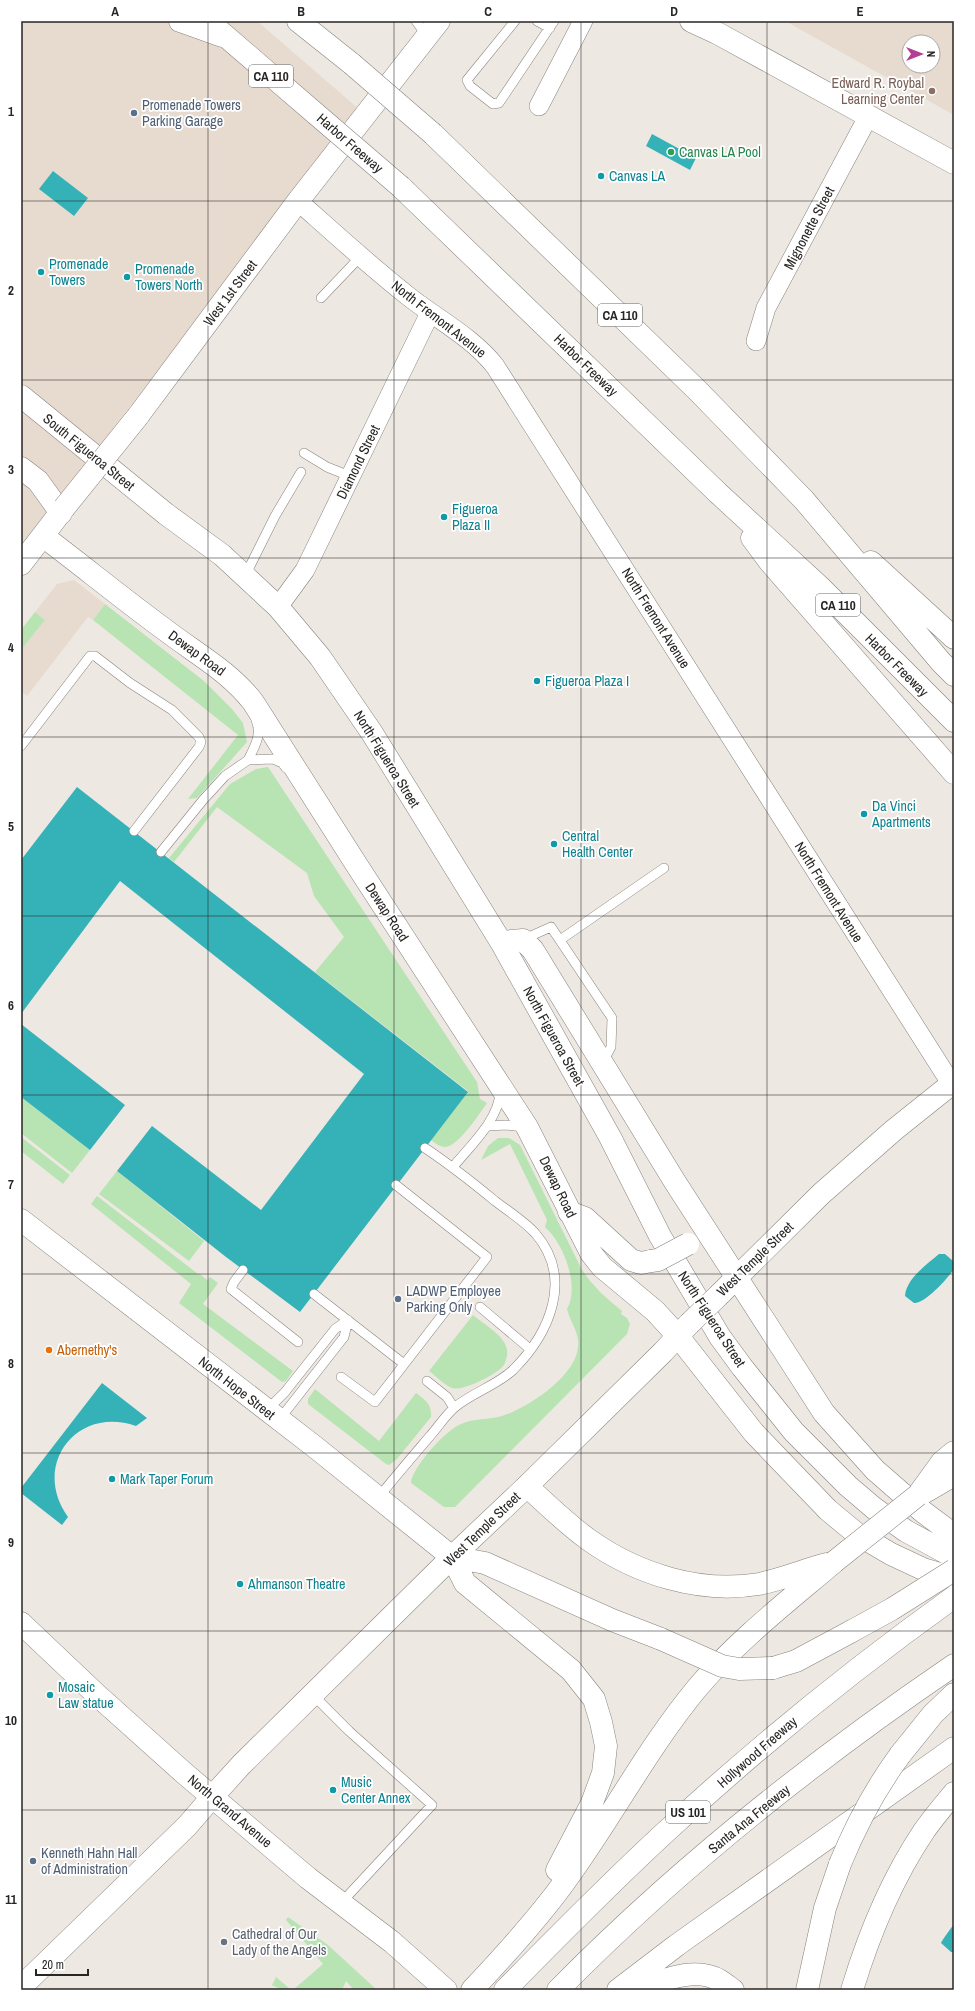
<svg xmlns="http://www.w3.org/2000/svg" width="975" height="2011" viewBox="0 0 975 2011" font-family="'Archivo Narrow',sans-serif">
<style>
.built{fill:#e7dbd0;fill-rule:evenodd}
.green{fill:#b8e3b3}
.water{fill:#35b2b7}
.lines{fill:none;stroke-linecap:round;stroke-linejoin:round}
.lane-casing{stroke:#88827d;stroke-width:10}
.street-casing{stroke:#88827d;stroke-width:20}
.secondary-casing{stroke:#88827d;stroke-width:23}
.primary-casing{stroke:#88827d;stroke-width:23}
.highway-casing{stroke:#88827d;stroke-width:23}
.lane{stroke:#fff;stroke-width:9}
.street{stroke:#fff;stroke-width:19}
.secondary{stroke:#fff;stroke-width:22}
.primary{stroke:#fff;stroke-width:22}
.highway{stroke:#fff;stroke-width:22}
.secondary-bridge-casing{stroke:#88827d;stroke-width:23;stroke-linecap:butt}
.primary-bridge-casing{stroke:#88827d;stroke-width:23;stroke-linecap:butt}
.highway-bridge-casing{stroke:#88827d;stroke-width:23;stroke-linecap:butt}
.secondary-bridge{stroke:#fff;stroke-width:22}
.primary-bridge{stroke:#fff;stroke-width:22}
.highway-bridge{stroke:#fff;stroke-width:22}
.grid{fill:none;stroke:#282624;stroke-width:1;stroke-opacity:0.55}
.education-dot{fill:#8d6e63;stroke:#fff;stroke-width:1.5}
.service-dot{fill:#5c6f8a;stroke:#fff;stroke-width:1.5}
.leisure-dot{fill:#2e9e5b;stroke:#fff;stroke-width:1.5}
.culture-dot{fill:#0f9aa8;stroke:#fff;stroke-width:1.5}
.food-dot{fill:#e8710a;stroke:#fff;stroke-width:1.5}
.worship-dot{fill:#6b7280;stroke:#fff;stroke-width:1.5}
.labels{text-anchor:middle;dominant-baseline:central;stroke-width:3.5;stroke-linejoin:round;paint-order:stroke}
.shield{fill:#fff;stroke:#686766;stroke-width:1}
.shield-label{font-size:13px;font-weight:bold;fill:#282624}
.education-label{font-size:14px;fill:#785e54;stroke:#fff;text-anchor:end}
.service-label{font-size:14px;fill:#4e5e75;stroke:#fff;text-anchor:start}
.street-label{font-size:14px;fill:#282624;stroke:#fff}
.leisure-label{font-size:14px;fill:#27864d;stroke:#fff;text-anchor:start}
.culture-label{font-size:14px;fill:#0d838f;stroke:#fff;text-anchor:start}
.food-label{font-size:14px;fill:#c56008;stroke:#fff;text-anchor:start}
.worship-label{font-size:14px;fill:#5b616d;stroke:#fff;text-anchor:start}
.neatline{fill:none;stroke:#282624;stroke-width:1.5}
.grid-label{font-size:13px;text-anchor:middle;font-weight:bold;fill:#282624}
</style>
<rect width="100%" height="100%" fill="#eee8e2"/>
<path class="built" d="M21,21H257L360,110L21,547Z
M785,21H954V115ZM909,42H933V66H909Z
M74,580L105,604L93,620L88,617L27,696L21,691V650L45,620L35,612L57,584Z"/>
<path class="green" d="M105,604L204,681L232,709L243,723L247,742L197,798L188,799L238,735L93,620Z
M35,612L45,620L21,650V630Z
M268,767L477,1082L480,1099L487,1103C480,1113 458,1147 445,1147C440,1147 435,1143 431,1140L468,1091L315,972L344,937L314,896L307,873L217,807L174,862L169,858L230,784L256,769Z
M21,1097L90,1150L72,1173L21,1133Z
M21,1137L70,1175L63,1184L21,1151Z
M498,1138H509L520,1145L581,1268C592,1286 606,1298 622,1311L621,1314L627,1318L630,1324L627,1334L455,1507H444L411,1483C412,1467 446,1430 461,1424C474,1418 489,1420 502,1416C528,1408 576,1376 578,1347C580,1333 570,1322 567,1309C580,1286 564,1244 545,1227L547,1220L510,1144L481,1160L488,1146Z
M117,1171L204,1241L189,1261L99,1194Z
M97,1196L198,1274H200L207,1280L210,1277L218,1283L203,1304L293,1371L286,1381L282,1382L179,1303L191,1284L91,1204Z
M473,1315C483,1324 505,1335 507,1350C508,1355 506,1360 504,1365C498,1374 462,1392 452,1388C444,1385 436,1376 429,1371Z
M315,1389L379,1441L416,1393C425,1400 432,1404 431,1417L397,1459L389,1465L386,1464L308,1404V1399Z
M288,1917L328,1945L377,1990H354L346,1981L342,1990H293L323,1964L286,1920Z
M276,1977L291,1990H282L272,1985Z"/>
<path class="water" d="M652,134L696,158L690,170L646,146Z
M53,171L88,198L74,216L39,189Z
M77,787L468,1092L300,1312L226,1257L117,1171L152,1126L261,1210L364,1074L120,881L21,1014V860Z
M21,1024L125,1105L90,1150L21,1097Z
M939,1254H945L953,1261L954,1269C948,1278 925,1304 914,1303L905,1296C906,1279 927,1264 939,1254Z
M102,1383L147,1418L136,1426C76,1405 31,1466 68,1517L62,1525L21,1493V1488Z
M954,1924V1952H951L941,1943C942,1940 952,1927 954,1924Z"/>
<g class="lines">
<defs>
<path id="lane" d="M416,21L427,36
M515,21L467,80L470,86L493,104L499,103L554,21
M537,21L550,28
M321,298L361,256
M304,453L327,467L352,477
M245,576L275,516L301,472
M21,746L90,656H95L130,683L172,710L199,737L201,742L199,747L134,831
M248,760C255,746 262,735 256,720
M161,852L203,800L225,776L248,760L273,759L282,763L286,768
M524,939L551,927L612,1018L611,1047L603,1062
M560,940L664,868
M488,1126L506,1125L524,1127
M453,1167C469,1147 500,1119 500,1091
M243,1270L234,1282L231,1289L298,1342
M314,1294L404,1364
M480,1307L530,1349
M341,1377L375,1402L487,1257L396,1185
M427,1381L447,1397L454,1408
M266,1411L285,1392L335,1329L348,1320
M279,1420L344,1337L348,1320
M378,1498C395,1477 413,1456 430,1436C438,1427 445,1416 454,1408C471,1393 496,1386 513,1370C550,1333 574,1278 535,1233C524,1221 508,1211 495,1201C472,1182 449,1164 425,1148
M313,1695L349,1731L432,1805L341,1903"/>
<path id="street" d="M539,106L583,21
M298,201C334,233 370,266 408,296C437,319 472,337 495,366L954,1088
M756,341L766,308L868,117
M278,607L305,570L430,313"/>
<path id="secondary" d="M691,21L717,33L954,163
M21,1220L315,1447L452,1557
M720,1294L821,1194L894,1130L954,1082
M21,1987L187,1826L213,1796L241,1765L452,1557L527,1486L663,1352L689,1324"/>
<path id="primary" d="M21,396L166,514L222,555L278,607L320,657L372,733L501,942L610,1137L660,1236L720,1337L742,1367L794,1432L848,1486L875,1509L906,1531L954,1557
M138,416L298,201L439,21
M21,468L38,481L61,513
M43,536C84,567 123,599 164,629C195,653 229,671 253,702L358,867L527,1127L591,1253L602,1267L655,1311L677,1335L754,1433L828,1510L857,1534L891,1554L923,1569L954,1578
M21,564L64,508
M501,942L523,940L533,950L675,1182L824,1413L875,1470L922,1511L954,1535
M569,1212L585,1218L631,1260L641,1263L651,1261
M21,1623L97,1695L184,1773L308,1878L392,1942L446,1990"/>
<path id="highway" d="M180,21L222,36
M208,21L316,114
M298,21L352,64
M433,134L698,391L804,500L941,662L954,675
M401,187L718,493L820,587L954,721
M752,538L769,561L954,773
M871,562L954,638
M527,1486C547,1505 567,1524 589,1540C637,1574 700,1594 759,1584C783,1579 804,1570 827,1564
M923,1493L954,1475
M918,1495L942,1462L954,1452
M452,1557L465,1583L571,1670L594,1699L601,1722L606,1746L603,1773L592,1803L557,1870
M452,1557L485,1563L612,1620L661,1639
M773,1668L796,1661L852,1631
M900,1755L933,1714L954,1694
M472,1990C505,1955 538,1919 566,1880C612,1817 648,1747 698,1687C738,1640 787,1602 834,1562
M505,1990C559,1935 614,1879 671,1827C760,1745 855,1668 954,1597
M558,1990C678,1868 813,1761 954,1665
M618,1990L677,1945L954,1748
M639,1990C659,1981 687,1970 709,1976C718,1978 725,1984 733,1990
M807,1990L825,1908L840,1864
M852,1990C869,1934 891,1880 924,1831C933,1818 944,1805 954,1793"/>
</defs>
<use href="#lane" class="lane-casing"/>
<use href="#street" class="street-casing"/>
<use href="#secondary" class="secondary-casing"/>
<use href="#primary" class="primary-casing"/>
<use href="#highway" class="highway-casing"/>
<use href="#lane" class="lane"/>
<use href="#street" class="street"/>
<use href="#secondary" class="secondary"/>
<use href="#primary" class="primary"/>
<use href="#highway" class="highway"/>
<defs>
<path id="secondary-bridge" d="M689,1324L720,1294"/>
<path id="primary-bridge" d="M64,508L138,416
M651,1261L658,1260L688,1244"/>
<path id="highway-bridge" d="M352,64L433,134
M316,114L401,187
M834,1562L918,1495
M852,1631L892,1609L954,1570
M661,1639L722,1666L739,1669L773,1668
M840,1864C856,1825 875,1789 900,1755"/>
</defs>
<use href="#secondary-bridge" class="secondary-bridge-casing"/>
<use href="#primary-bridge" class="primary-bridge-casing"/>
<use href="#highway-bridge" class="highway-bridge-casing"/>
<use href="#secondary-bridge" class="secondary-bridge"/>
<use href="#primary-bridge" class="primary-bridge"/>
<use href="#highway-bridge" class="highway-bridge"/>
</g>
<path class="grid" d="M208,21V1990M394,21V1990M581,21V1990M767,21V1990M21,201H954M21,380H954M21,558H954M21,737H954M21,916H954M21,1095H954M21,1274H954M21,1453H954M21,1631H954M21,1810H954"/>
<circle class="education-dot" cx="932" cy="91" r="4"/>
<g class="service-dot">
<circle cx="134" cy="113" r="4"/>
<circle cx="398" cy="1299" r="4"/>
<circle cx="33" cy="1861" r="4"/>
</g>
<circle class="leisure-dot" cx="671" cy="152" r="4"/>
<g class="culture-dot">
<circle cx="601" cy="176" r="4"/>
<circle cx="41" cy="272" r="4"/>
<circle cx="127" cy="277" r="4"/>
<circle cx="444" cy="517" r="4"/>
<circle cx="537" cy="681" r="4"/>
<circle cx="864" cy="814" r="4"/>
<circle cx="554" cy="844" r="4"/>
<circle cx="112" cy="1479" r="4"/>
<circle cx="240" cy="1584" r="4"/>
<circle cx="50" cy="1695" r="4"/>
<circle cx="333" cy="1790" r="4"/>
</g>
<circle class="food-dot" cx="49" cy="1350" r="4"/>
<circle class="worship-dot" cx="224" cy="1942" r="4"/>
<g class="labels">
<g class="shield">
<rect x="249" y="65" width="44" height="22" rx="3"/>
<rect x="598" y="304" width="44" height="22" rx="3"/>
<rect x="816" y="594" width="44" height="22" rx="3"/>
<rect x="666" y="1801" width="44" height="22" rx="3"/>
</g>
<g class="shield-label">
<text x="271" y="76">CA 110</text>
<text x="620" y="315">CA 110</text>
<text x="838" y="605">CA 110</text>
<text x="688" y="1812">US 101</text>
</g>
<g class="education-label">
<text x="924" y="83">Edward R. Roybal<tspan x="924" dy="16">Learning Center</tspan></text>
</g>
<g class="service-label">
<text x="142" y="105">Promenade Towers<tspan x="142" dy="16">Parking Garage</tspan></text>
<text x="406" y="1291">LADWP Employee<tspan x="406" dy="16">Parking Only</tspan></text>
<text x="41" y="1853">Kenneth Hahn Hall<tspan x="41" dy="16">of Administration</tspan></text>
</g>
<g class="street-label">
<text transform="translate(350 143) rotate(41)">Harbor Freeway</text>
<text transform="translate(809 228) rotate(-62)">Mignonette Street</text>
<text transform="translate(230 293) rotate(-53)">West 1st Street</text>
<text transform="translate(439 319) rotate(38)">North Fremont Avenue</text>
<text transform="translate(586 365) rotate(44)">Harbor Freeway</text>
<text transform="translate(89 452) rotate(39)">South Figueroa Street</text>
<text transform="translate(358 462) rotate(-64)">Diamond Street</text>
<text transform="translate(656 618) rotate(58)">North Fremont Avenue</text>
<text transform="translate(197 653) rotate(36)">Dewap Road</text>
<text transform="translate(897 665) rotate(45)">Harbor Freeway</text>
<text transform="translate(387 759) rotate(58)">North Figueroa Street</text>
<text transform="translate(829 892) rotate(58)">North Fremont Avenue</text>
<text transform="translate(387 912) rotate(57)">Dewap Road</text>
<text transform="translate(554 1036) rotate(61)">North Figueroa Street</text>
<text transform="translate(558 1187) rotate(64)">Dewap Road</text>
<text transform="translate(755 1259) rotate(-44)">West Temple Street</text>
<text transform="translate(712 1319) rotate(57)">North Figueroa Street</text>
<text transform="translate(237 1388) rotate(38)">North Hope Street</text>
<text transform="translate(482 1529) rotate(-44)">West Temple Street</text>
<text transform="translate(757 1752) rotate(-41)">Hollywood Freeway</text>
<text transform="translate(230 1811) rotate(40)">North Grand Avenue</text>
<text transform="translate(749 1819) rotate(-39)">Santa Ana Freeway</text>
</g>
<g class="leisure-label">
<text x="679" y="152">Canvas LA Pool</text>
</g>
<g class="culture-label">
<text x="609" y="176">Canvas LA</text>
<text x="49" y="264">Promenade<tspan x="49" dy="16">Towers</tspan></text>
<text x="135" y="269">Promenade<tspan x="135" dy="16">Towers North</tspan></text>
<text x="452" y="509">Figueroa<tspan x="452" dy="16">Plaza II</tspan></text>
<text x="545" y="681">Figueroa Plaza I</text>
<text x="872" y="806">Da Vinci<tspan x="872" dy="16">Apartments</tspan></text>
<text x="562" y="836">Central<tspan x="562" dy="16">Health Center</tspan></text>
<text x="120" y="1479">Mark Taper Forum</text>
<text x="248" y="1584">Ahmanson Theatre</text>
<text x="58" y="1687">Mosaic<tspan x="58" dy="16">Law statue</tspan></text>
<text x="341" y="1782">Music<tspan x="341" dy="16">Center Annex</tspan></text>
</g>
<g class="food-label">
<text x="57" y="1350">Abernethy's</text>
</g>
<g class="worship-label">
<text x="232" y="1934">Cathedral of Our<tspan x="232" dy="16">Lady of the Angels</tspan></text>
</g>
</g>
<rect width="975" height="2011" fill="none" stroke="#ffffff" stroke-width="44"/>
<g transform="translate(921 54) rotate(90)"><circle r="19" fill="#ffffff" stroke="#a9a8a7"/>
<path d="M0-3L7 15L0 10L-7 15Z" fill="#b43e94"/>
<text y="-6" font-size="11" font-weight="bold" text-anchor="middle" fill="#282624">N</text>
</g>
<path d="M36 1969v6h52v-6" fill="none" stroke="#282624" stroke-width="2"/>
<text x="42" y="1969" font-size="12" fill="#282624" stroke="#ffffff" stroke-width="3" paint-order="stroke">20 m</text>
<rect x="22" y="22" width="931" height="1967" class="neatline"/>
<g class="grid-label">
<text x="115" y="16">A</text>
<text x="301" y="16">B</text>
<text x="488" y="16">C</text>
<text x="674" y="16">D</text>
<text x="860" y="16">E</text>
<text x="11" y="116">1</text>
<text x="11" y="295">2</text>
<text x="11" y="474">3</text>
<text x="11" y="652">4</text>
<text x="11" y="831">5</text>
<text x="11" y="1010">6</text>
<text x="11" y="1189">7</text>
<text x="11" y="1368">8</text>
<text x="11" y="1547">9</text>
<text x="11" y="1725">10</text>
<text x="11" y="1904">11</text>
</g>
</svg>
